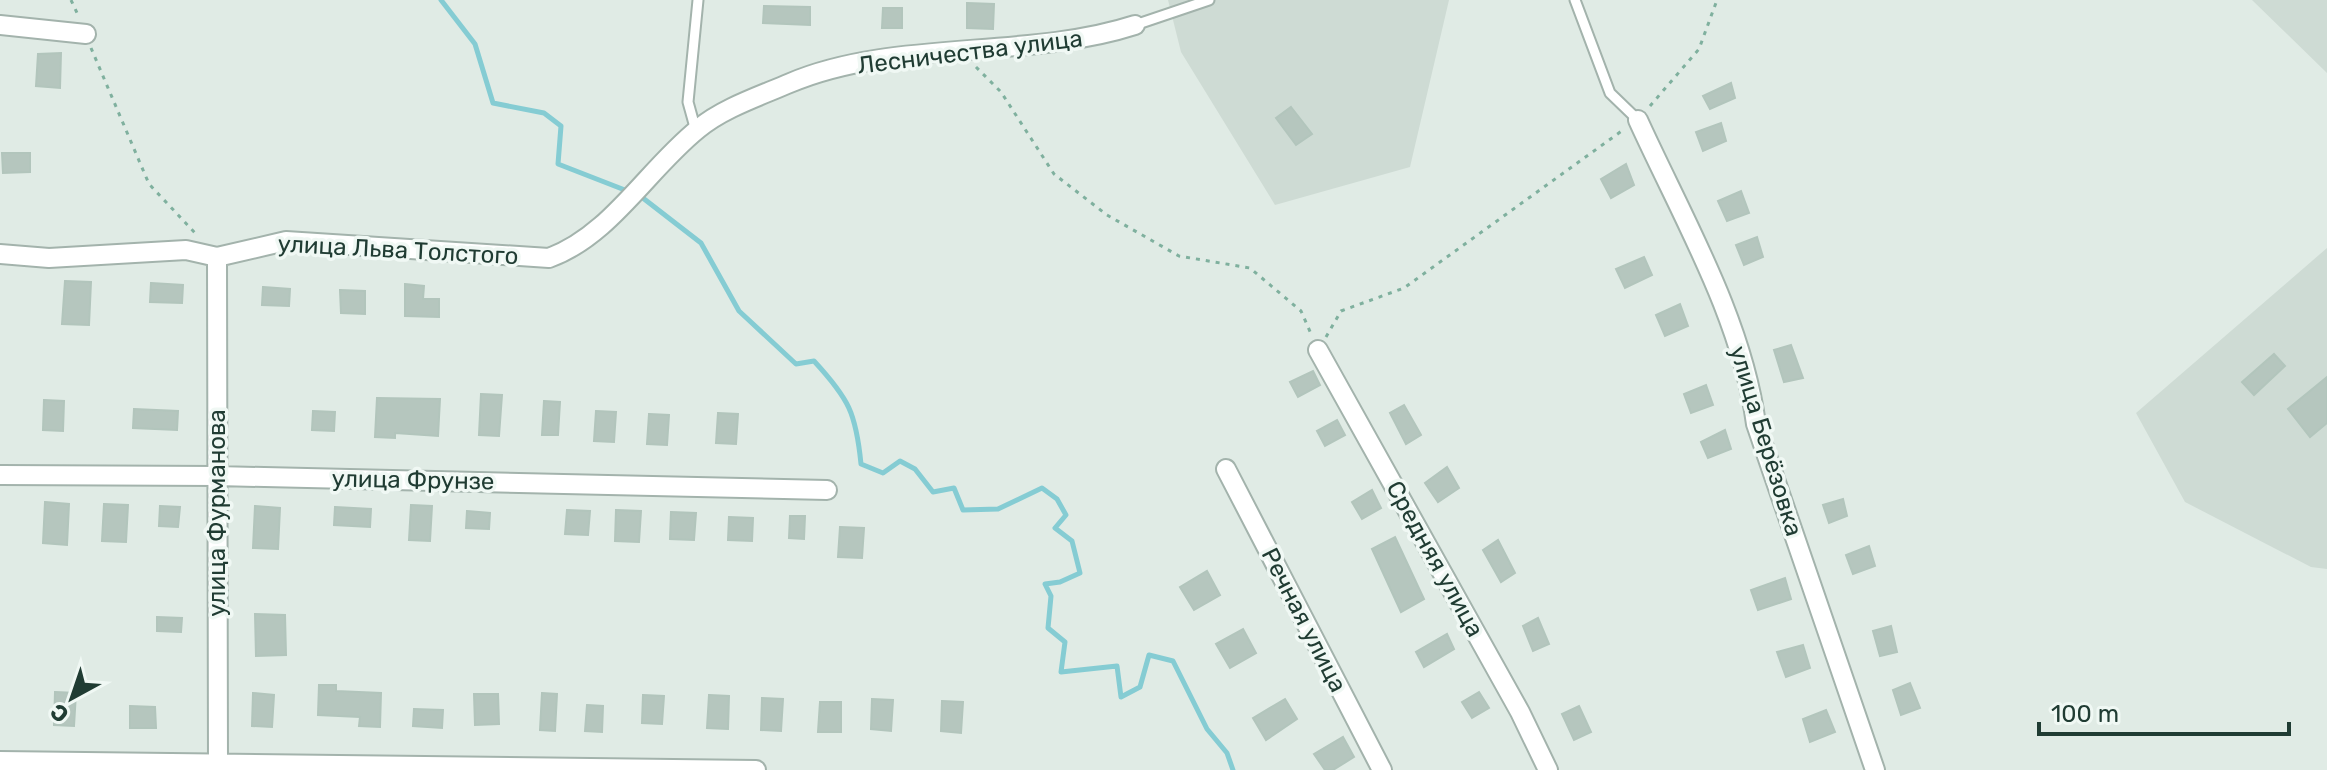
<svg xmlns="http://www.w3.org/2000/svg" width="2327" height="770" viewBox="0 0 2327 770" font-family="Rubik,sans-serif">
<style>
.built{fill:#cedbd4}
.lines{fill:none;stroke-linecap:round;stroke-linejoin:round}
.stream{stroke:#85ccd3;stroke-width:5}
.building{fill:#b5c6be;stroke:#b2c5bc;stroke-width:2}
.lane-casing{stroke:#a3b3ac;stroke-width:13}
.street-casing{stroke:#a3b3ac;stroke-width:22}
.path{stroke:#7fb09e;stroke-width:3;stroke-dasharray:4 6;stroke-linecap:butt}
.lane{stroke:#fff;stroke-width:9}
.street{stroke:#fff;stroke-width:18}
.labels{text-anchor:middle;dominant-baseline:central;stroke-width:7;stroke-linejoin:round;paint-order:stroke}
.street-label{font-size:24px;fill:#203c33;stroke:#f0f8f4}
</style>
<rect width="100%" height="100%" fill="#e0ebe5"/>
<path class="built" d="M1168,0H1449L1410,167L1275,205L1181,52Z
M2252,0H2327V73Z
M2327,248V569L2311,567L2185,502L2136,413Z"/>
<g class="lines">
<path class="stream" d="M441,0L475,44L493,103L544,113L561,126L558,164L630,192
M639,195L701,243L739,311L796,364L814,361C849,399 856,413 861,464L883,473L900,461L915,469L933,492L954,488L963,510L998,509L1042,488L1057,499L1066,515L1055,528L1072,541L1080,573L1060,582L1045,584L1051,596L1048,628L1065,642L1061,672L1117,666L1121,697L1140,687L1149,655L1173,661L1207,729L1227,753L1233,770"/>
</g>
<path class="building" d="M967,3L994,4L993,29L967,28Z
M764,6L810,7V25L763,23Z
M883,8H902V28H882Z
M61,53L60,88L36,86L38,54Z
M1731,83L1735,98L1710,109L1703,96Z
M1291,107L1312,134L1296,145L1276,118Z
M1721,123L1726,141L1703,151L1696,132Z
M2,153H30V172L3,173Z
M1626,164L1634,185L1611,198L1601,179Z
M1741,191L1749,213L1727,221L1718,201Z
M1757,237L1763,257L1744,265L1736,245Z
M1644,257L1652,275L1625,288L1616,269Z
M65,281L91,282L89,325L62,324Z
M151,283L183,285L182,303L150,302Z
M405,284L424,286L423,299H439V317L405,316Z
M263,287L290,289L289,306L262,305Z
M340,290L365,291V314L341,313Z
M1680,304L1688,326L1665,336L1656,315Z
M1791,345L1803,378L1784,382L1774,350Z
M2274,354L2285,366L2254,395L2242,382Z
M1313,371L1320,385L1298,397L1290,382Z
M2327,377V423L2310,437L2288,409Z
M1706,385L1713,405L1691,413L1684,394Z
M481,394L502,395L499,436L479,435Z
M377,398L440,399L438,436L395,433V438L375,437Z
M44,400L64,401L63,431L43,430Z
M544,401L560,402L558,435H542Z
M1404,405L1421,435L1406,444L1390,413Z
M134,409L178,411L177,430L133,428Z
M313,411L335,412L334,431L312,430Z
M596,411L616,412L614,442L594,441Z
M718,413L738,414L736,444L716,443Z
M649,414L669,415L667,445L647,444Z
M1337,420L1345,435L1325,446L1317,431Z
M1725,430L1731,449L1708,458L1701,442Z
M1447,467L1459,488L1438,502L1425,483Z
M1372,490L1381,508L1362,519L1352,502Z
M1843,499L1847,516L1829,523L1823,505Z
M45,502L69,504L67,545L43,543Z
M104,504L128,505L126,542L102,541Z
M411,505L432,506L430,541L409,540Z
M160,506L180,507L178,527L159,526Z
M255,506L280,508L278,549L253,548Z
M335,507L371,509L370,527L334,525Z
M567,510L590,511L588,535L565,534Z
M616,510L641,511L639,542L615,541Z
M467,511L490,513L489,529L466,528Z
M671,512L696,513L694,540L670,539Z
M790,516H805L804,539L789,538Z
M729,517L753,518L752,541L728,540Z
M840,527L864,528L862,558L838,557Z
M1395,537L1424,599L1401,612L1372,549Z
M1498,540L1515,573L1501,582L1483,550Z
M1869,546L1875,566L1853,574L1846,555Z
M1207,571L1220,595L1194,610L1180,587Z
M1785,578L1791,599L1758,610L1751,590Z
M255,614L285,615L286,655L256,656Z
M157,617L182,618L181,632L157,631Z
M1538,618L1549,644L1533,651L1523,626Z
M1891,626L1897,652L1880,656L1873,631Z
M1243,629L1256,653L1230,668L1216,644Z
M1447,634L1454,649L1424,667L1416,652Z
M1803,645L1810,668L1786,677L1777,652Z
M1910,683L1920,708L1901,715L1893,690Z
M319,685H336V691L381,693L380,727L359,726L360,717L318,715Z
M55,692L76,693L74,726L54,725Z
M1479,692L1489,708L1472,718L1462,702Z
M253,693L274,695L272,727L252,726Z
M542,693L557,694L555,731L540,730Z
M474,694H498L499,724L475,725Z
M643,695L664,696L662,724L642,723Z
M709,695L729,696L728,729L707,728Z
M762,698L783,699L781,731L761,730Z
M872,699L893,700L891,731L871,729Z
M1285,699L1297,719L1266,740L1253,718Z
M942,701L963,702L961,733L941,731Z
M820,702H841V732H818Z
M587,705L603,706L602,732L585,731Z
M130,706L155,707L156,728H130Z
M1579,706L1591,732L1574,740L1562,714Z
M414,709L443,710L442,728L413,726Z
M1826,710L1835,732L1810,742L1803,719Z
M1343,737L1354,757L1333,770H1325L1314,754Z"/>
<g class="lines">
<defs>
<path id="lane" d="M1575,0L1610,93L1638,120
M1135,25L1209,0
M696,131L688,102L698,0"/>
<path id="street" d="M0,25L86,34
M1638,120C1682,217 1742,318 1756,424L1875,770
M0,254L49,258L186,250L217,257L286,241L549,258C610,236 647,170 698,129C723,108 760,96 790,83C893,39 1027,60 1135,25
M217,257L218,770
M1318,350L1520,712L1548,770
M1226,469L1382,770
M0,475L217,476L827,490
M0,761L756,770"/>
</defs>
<use href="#lane" class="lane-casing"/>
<use href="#street" class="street-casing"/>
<path class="path" d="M71,0L78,15
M91,48L149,184L196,234
M976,67L1001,92L1054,174L1107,215L1179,256L1250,268L1301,311L1312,336
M1650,106L1699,49L1717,0
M1326,337L1341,311L1404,288L1623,130"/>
<use href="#lane" class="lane"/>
<use href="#street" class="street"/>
</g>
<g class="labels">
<g class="street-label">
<text transform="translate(970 52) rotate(-7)">Лесничества улица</text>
<text transform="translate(398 250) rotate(3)">улица Льва Толстого</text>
<text transform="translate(1766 441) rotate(73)">улица Берёзовка</text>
<text transform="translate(413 480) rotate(1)">улица Фрунзе</text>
<text transform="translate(217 513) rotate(-90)">улица Фурманова</text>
<text transform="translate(1435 559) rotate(61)">Средняя улица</text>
<text transform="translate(1304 620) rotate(63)">Речная улица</text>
</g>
</g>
<g transform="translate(72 698) rotate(220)" stroke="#f0f8f4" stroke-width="6" paint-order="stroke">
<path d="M0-6L14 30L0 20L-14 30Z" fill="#203c33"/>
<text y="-12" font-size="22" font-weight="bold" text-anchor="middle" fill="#203c33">С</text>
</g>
<path d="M2039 722v12h250v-12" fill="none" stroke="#203c33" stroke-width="4"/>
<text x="2051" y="722" font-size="24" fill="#203c33" stroke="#f0f8f4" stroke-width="6" paint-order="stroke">100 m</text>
</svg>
